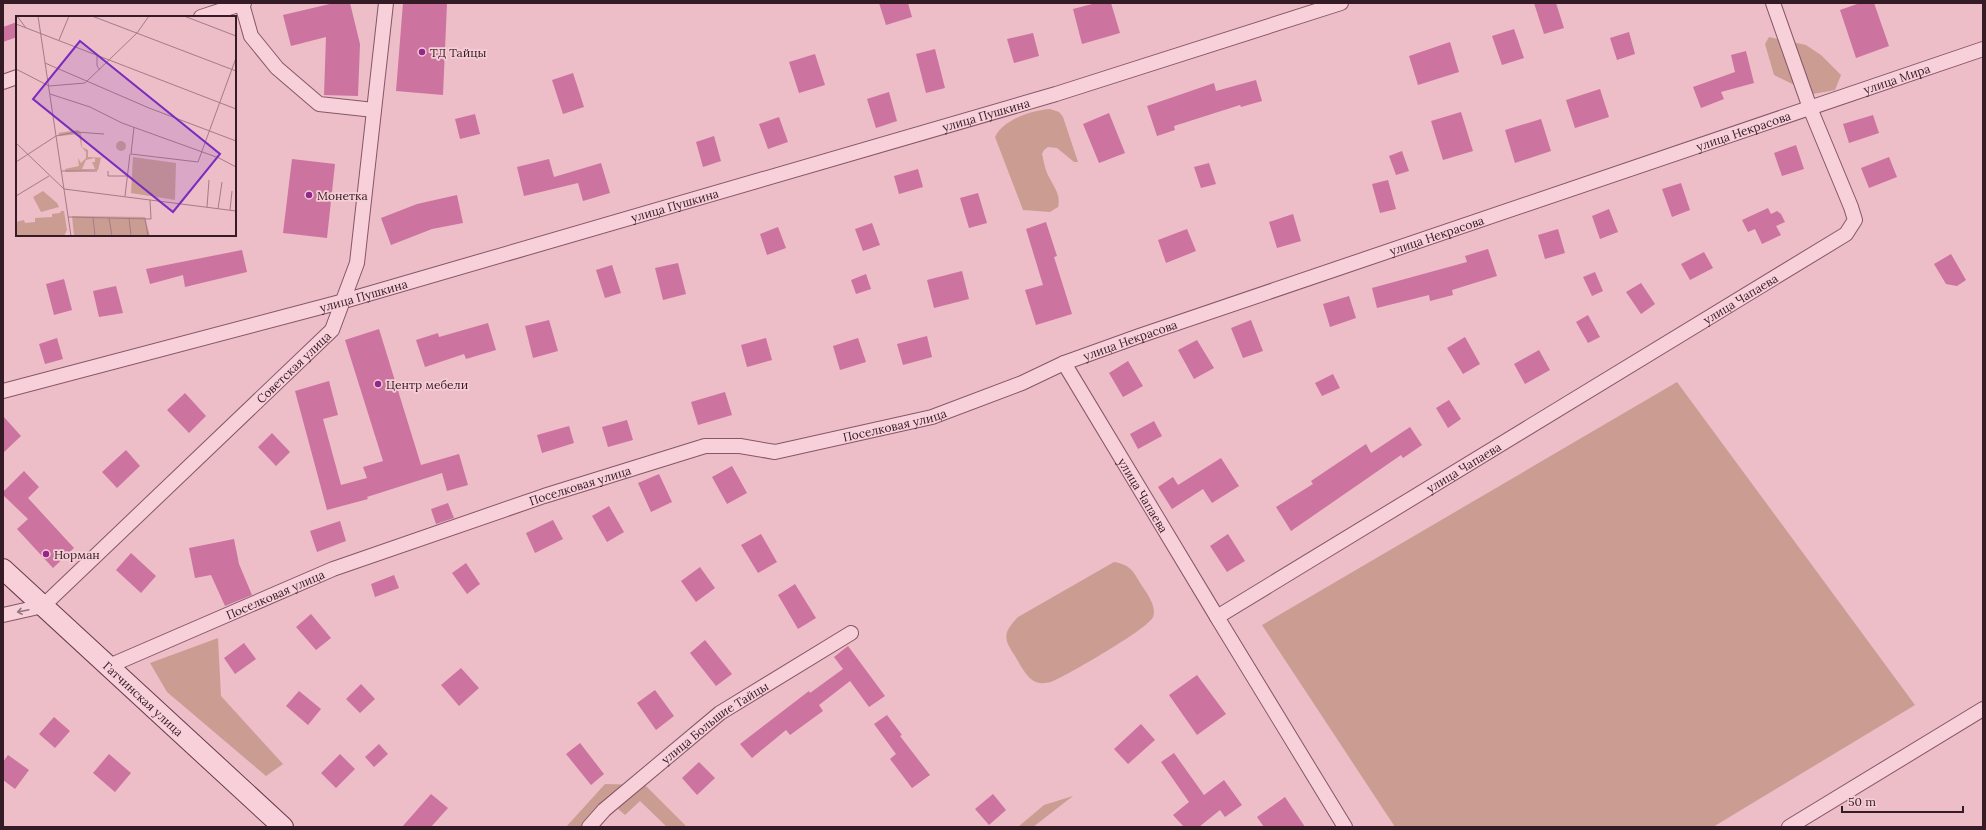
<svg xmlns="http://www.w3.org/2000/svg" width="1986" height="830" viewBox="0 0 1986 830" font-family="Lora,serif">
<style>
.green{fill:#cb9d92}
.building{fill:#cc739f}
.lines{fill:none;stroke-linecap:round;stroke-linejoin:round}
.minor-casing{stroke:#855768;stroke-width:16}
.secondary-casing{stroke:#673a4c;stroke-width:22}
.minor{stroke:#f8d0d9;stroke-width:14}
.secondary{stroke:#f8d0d9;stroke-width:20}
.oneway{stroke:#967680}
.poi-dot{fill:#94278b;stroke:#f5cdd5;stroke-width:1.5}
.labels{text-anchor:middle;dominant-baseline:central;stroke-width:3.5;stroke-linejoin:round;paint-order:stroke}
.poi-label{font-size:12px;fill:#341b26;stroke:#f5cdd5;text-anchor:start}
.street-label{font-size:12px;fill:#341b26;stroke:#f5cdd5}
.inset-road{fill:none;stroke:#a37c87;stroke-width:1}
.view{fill:#7b2cbf;fill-opacity:0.15;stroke:#7b2cbf;stroke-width:2}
.inset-edge{fill:none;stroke:#341b26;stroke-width:2}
</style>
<rect width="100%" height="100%" fill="#edbdc8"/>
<path class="green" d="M1769,37L1806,45L1821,55L1841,75L1835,90L1813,94L1774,75L1765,44Z
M1050,109L1059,112L1063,117L1078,162H1074L1057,148L1048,147L1044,150L1042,154C1044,162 1045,170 1049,177C1054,187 1061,195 1058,207L1050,212L1023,210L995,137C1003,120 1032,110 1050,109Z
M1677,382L1915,705L1713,827H1395L1262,625Z
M1114,562C1131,565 1133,571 1142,586C1147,593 1157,607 1153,617C1148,629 1066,676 1051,682C1046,683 1041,684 1036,682C1027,679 1020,664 1015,656C1003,638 1003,633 1018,617Z
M218,638L221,696L283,764L266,776L167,692L150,663Z
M605,784L645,785L687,827H667L640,801L625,815L617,808L600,827H566Z
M1073,796L1033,827H1018L1044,805Z"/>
<path class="building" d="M334,3H350L360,44L358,96L324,95L326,37L291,46L283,15Z
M403,3H447L443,95L396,91Z
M879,3H908L912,17L886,25Z
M1096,3H1111L1120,33L1082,44L1073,9Z
M1534,3H1556L1564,28L1544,34Z
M1860,3H1874L1889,46L1856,58L1840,10Z
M17,22V37L3,42V27Z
M1514,29L1524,58L1502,65L1492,36Z
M1629,32L1635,54L1617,60L1610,38Z
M1033,33L1039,56L1014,63L1007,39Z
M1450,42L1459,72L1418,85L1409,56Z
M935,49L945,88L926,93L916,54Z
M1746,51L1754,83L1721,92L1724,99L1701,108L1693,87L1735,72L1731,55Z
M815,54L825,85L799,93L789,62Z
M573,73L584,107L563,114L552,80Z
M1256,80L1262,101L1241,107L1240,105L1174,126L1175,130L1157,136L1147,106L1214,83L1216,91Z
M1600,89L1609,117L1575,128L1566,100Z
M889,92L897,121L876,128L867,99Z
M1461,112L1473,151L1443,160L1431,121Z
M1109,113L1125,153L1099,163L1083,124Z
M475,114L480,134L460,139L455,119Z
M1873,115L1879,133L1849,143L1843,124Z
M779,117L788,142L768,149L759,124Z
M1541,119L1551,151L1515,163L1505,130Z
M714,136L721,161L703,167L696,142Z
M1796,145L1804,169L1782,176L1774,153Z
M1402,151L1409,171L1396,175L1389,156Z
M1889,157L1897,177L1869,188L1861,168Z
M292,159L335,164L327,238L283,233Z
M549,159L554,177L601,163L610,193L583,201L578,183L524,196L517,167Z
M1209,163L1216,184L1201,188L1194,167Z
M918,169L923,187L899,194L894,176Z
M1388,180L1396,209L1380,213L1372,184Z
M1681,183L1690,210L1672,217L1662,189Z
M978,193L987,223L969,228L960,198Z
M457,195L463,223L432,229L391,245L381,218L417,204Z
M1768,208L1771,214L1777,211L1781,214L1785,222L1776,226L1781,235L1762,244L1755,229L1748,232L1742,220Z
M1609,209L1618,232L1600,239L1592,216Z
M1293,214L1301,241L1277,248L1269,222Z
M1046,222L1057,256L1054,257L1072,314L1036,325L1025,290L1043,285L1026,229Z
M872,223L880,245L863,251L855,229Z
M778,227L786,248L767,255L760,234Z
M1187,229L1196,251L1166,263L1158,240Z
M1558,229L1565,253L1545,259L1538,235Z
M1488,249L1497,276L1452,290L1453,295L1430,301L1429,295L1377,308L1372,288L1467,262L1465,256Z
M242,250L247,272L185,287L183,275L150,284L146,269Z
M1704,252L1713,268L1690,280L1681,264Z
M1951,254L1966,280L1957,286L1946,284L1934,264Z
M678,263L686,294L663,300L655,268Z
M612,265L621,293L605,298L596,270Z
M962,271L969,299L934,308L927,280Z
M1595,272L1603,291L1592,296L1583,277Z
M866,274L871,289L856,294L851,280Z
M64,279L72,310L54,315L46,284Z
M1641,283L1655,304L1641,314L1626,292Z
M116,286L123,313L99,317L93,291Z
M1349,296L1356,318L1330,327L1323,304Z
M1588,315L1600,337L1588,343L1576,322Z
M549,320L558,351L533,358L525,326Z
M1251,320L1263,351L1243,358L1231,328Z
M488,323L496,350L466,359L464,354L425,367L416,340L438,333L439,337Z
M379,329L421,465L459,454L468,485L447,491L442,473L367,497L368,499L327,510L295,391L329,381L338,415L323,419L341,485L367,478L363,467L383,461L345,340Z
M927,336L932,357L903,365L897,344Z
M1465,337L1480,364L1463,374L1447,348Z
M57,338L63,359L45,364L39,344Z
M766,338L772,360L747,367L741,345Z
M858,338L866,362L840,370L833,346Z
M1197,340L1214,368L1194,379L1178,350Z
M1539,350L1550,370L1525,384L1514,364Z
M1128,361L1143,386L1123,397L1109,373Z
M1333,374L1340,388L1322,396L1315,383Z
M725,392L732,415L698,425L691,402Z
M185,393L206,416L189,433L167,410Z
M1449,400L1461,419L1448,428L1436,408Z
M3,416L21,436L3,453Z
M627,420L633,440L608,447L602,427Z
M1154,421L1162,436L1138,449L1130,434Z
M569,426L574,443L542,453L537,435Z
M1410,427L1422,445L1403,458L1401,455L1291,531L1276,507L1313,484L1311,481L1366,444L1371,453Z
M272,433L290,452L276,466L258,447Z
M126,450L140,466L117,488L102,472Z
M1221,458L1239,486L1212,503L1203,489L1172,509L1158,487L1173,477L1178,485Z
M732,466L747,493L727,504L712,477Z
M24,471L39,487L28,498L74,548L53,568L17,529L28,519L3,495V492Z
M659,474L672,502L651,512L638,483Z
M448,503L454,518L436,524L431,509Z
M609,506L624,532L607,542L592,516Z
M553,520L563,539L535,553L526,533Z
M340,521L346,541L317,552L310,531Z
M761,534L777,562L758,573L741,545Z
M1228,534L1245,561L1227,572L1210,546Z
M234,539L239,564L252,595L225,606L211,575L195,578L189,548Z
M131,553L156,576L141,593L116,570Z
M466,563L480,584L467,594L452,573Z
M700,567L715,588L696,602L681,581Z
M394,575L399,588L375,597L371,584Z
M795,584L816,618L798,629L778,595Z
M311,614L331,638L316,650L296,627Z
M705,640L732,674L716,686L690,653Z
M244,643L256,659L235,674L224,658Z
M848,646L885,696L869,707L850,681L819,705L823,711L790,735L786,730L752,758L740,744L809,691L810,693L843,669L834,657Z
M461,668L479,688L459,706L441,685Z
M1197,675L1226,714L1197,735L1169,695Z
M361,684L375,699L360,713L346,699Z
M655,690L674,716L656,730L637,703Z
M299,691L321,709L308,725L286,706Z
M887,715L902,735L900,736L930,775L912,788L890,759L896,754L874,724Z
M54,717L70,731L55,748L39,734Z
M1141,724L1155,740L1128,764L1114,749Z
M580,743L604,774L591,785L566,754Z
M379,744L388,754L374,767L365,757Z
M1174,753L1204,795L1224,780L1242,805L1225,817L1220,810L1199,827H1184L1173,815L1189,802L1161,762Z
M109,754L131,773L115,792L93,773Z
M340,754L355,769L336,788L321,773Z
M8,755L29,770L15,789L3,780V762Z
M699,762L715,778L697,795L682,778Z
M431,794L448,808L431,827H402Z
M993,794L1006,810L989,825L975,809Z
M1285,797L1305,827H1264L1257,817Z"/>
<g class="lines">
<defs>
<g id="minor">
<path d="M242,4L251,36L277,68L319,104L374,110"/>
<path d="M201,17L244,3"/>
<path d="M3,82L17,77"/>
<path id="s1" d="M1064,363L1217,617L1846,234L1855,220L1851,207L1810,108L1773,3"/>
<path id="s2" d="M3,391L344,301L1056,94L1341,3"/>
<path id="s3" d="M3,615L43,606L332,330L357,263L386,3"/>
<path d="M1217,617L1345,827"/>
<path id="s4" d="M109,666L333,569L544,496L705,446H740L775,452L932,417L1022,383L1064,363L1139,336L1983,49"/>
<path id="s5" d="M589,827L604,810L720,713L851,633"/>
<path d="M1789,827L1983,709"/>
</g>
<g id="secondary">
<path id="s6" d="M3,569L283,827"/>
</g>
</defs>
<use href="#minor" class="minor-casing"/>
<use href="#secondary" class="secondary-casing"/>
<use href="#minor" class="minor"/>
<use href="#secondary" class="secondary"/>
</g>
<defs><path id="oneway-shaft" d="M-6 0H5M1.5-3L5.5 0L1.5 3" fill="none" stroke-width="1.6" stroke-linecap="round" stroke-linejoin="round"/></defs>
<use class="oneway" href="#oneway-shaft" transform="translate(23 611) rotate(168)"/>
<g class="poi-dot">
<circle cx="422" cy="52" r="4"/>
<circle cx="309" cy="195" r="4"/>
<circle cx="378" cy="384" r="4"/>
<circle cx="46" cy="554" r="4"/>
</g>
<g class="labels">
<g class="poi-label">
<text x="430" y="52">ТД Тайцы</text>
<text x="317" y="195">Монетка</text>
<text x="386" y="384">Центр мебели</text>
<text x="54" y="554">Норман</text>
</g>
<g class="street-label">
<text stroke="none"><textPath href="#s4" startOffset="1890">улица Мира</textPath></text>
<text stroke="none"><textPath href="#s2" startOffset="1021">улица Пушкина</textPath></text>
<text stroke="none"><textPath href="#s4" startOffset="1728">улица Некрасова</textPath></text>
<text stroke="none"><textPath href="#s2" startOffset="697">улица Пушкина</textPath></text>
<text stroke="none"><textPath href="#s4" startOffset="1404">улица Некрасова</textPath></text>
<text stroke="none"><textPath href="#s2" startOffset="373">улица Пушкина</textPath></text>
<text stroke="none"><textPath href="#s1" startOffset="909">улица Чапаева</textPath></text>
<text stroke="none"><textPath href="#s4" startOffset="1080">улица Некрасова</textPath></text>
<text stroke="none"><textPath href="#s3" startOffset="387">Советская улица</textPath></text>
<text stroke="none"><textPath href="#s4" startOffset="829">Поселковая улица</textPath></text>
<text stroke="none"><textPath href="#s1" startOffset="585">улица Чапаева</textPath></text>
<text stroke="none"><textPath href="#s4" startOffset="505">Поселковая улица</textPath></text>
<text stroke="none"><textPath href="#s1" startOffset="154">улица Чапаева</textPath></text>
<text stroke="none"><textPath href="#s4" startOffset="181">Поселковая улица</textPath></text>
<text stroke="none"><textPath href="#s6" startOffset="191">Гатчинская улица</textPath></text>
<text stroke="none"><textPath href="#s5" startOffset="164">улица Большие Тайцы</textPath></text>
</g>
</g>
<g transform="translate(16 16)">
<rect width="220" height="220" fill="#edbdc8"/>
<path d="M62,114L65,117L66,131L72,134V141L94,142H85L82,154L50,156L49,153L63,150L62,142L65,147L70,142V136L65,130L63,118L44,120L42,117ZM79,142V146H76L79,153H66L70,144ZM100 130a5 5 0 1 1 10 0a5 5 0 1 1-10 0ZM117,141L160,147L159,184L115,177ZM27,175L41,187L43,191L25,196L17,181ZM45,195H48L51,214L48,220H0V206L8,204L9,207L19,206V202L36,201V198L44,197ZM56,200L129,201L134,220H58Z" fill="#cb9d92" fill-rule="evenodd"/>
<path class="inset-road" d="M1,0L10,12M22,0L55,220M76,0L220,55M168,0L220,20M0,8L220,93M43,24L53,0M81,39V50L84,54M29,47L133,92L220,125M0,53L33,70L69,67L121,17L133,0M34,78L74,91L106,107L203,142L220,151M118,111L115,138L182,146L220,42M0,127L48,173L220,195M0,146L40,120L60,116L88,118M45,155H81M92,155V160H112M0,180L33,160M109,180L114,138M191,191L193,164M202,193L206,166M214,194L216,175M52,201L135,203L134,184M77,201L79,220M93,202L96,220M113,202L115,220M129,203L132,220"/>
<path class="view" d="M64,25L204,138L157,196L17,83Z"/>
<rect width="220" height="220" class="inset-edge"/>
</g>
<rect width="1986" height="830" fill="none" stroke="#341b26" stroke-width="8"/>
<path d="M1842 806v6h121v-6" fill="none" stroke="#341b26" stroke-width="2"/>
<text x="1848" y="806" font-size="12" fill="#341b26" stroke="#f5cdd5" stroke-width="3" paint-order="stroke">50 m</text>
</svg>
